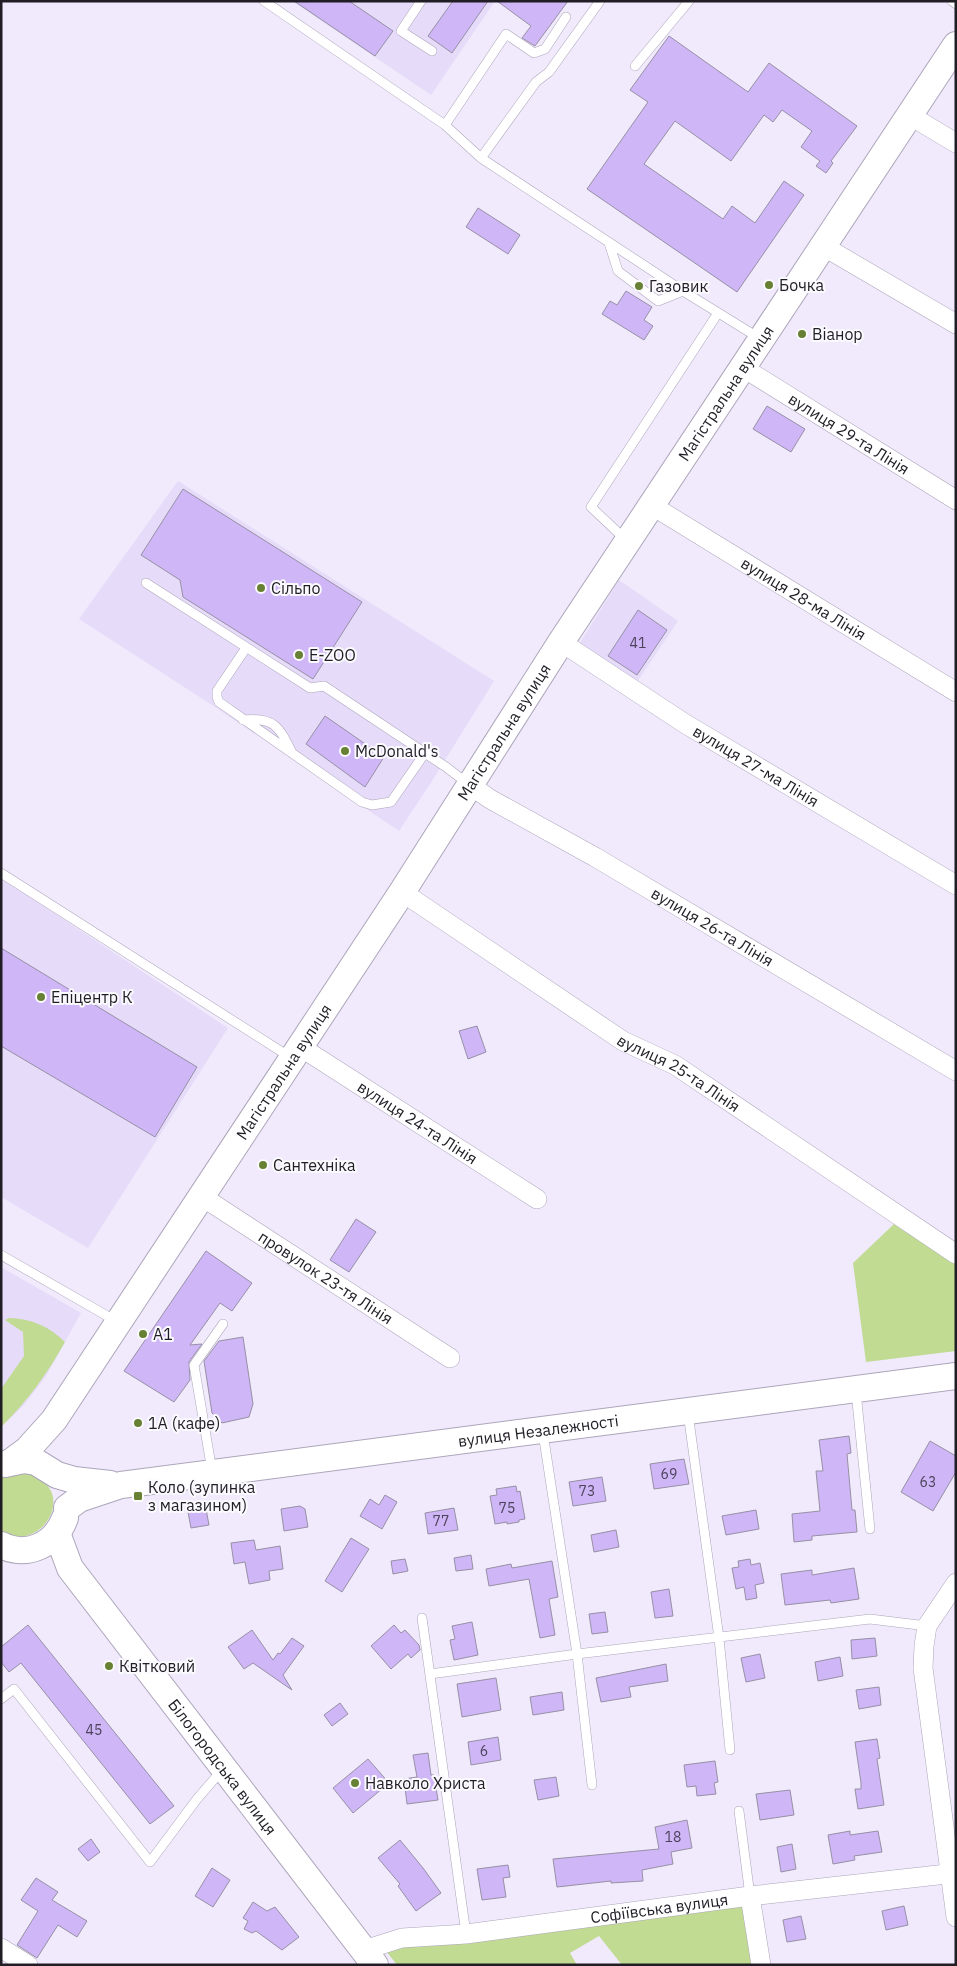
<svg xmlns="http://www.w3.org/2000/svg" width="957" height="1966" viewBox="0 0 957 1966" font-family="'IBM Plex Sans',sans-serif">
<style>
.built{fill:#e6dbf9}
.green{fill:#c1db93}
.building{fill:#cfb6f7;stroke:#9790a5}
.lines{fill:none;stroke-linecap:round;stroke-linejoin:round}
.lane-casing{stroke:#ada5ba;stroke-width:10}
.street-casing{stroke:#ada5ba;stroke-width:20}
.secondary-casing{stroke:#ada5ba;stroke-width:28}
.lane{stroke:#fff;stroke-width:9}
.street{stroke:#fff;stroke-width:19}
.secondary{stroke:#fff;stroke-width:26}
.poi-dot{fill:#678033;stroke:#fbfafe;stroke-width:2}
.labels{text-anchor:middle;dominant-baseline:central;stroke-width:4;stroke-linejoin:round;paint-order:stroke}
.number-label{font-size:14px;fill:#4c435a}
.poi-label{font-size:16px;fill:#201d25;stroke:#fbfafe;text-anchor:start}
.street-label{font-size:16px;fill:#201d25;stroke:#fbfafe}
</style>
<rect width="100%" height="100%" fill="#f0eafc"/>
<path class="built" d="M292,1H495L431,95Z
M178,481L494,681L432,781L399,831L212,705L79,619Z
M619,580L678,621L637,682L578,646Z
M1,878L228,1028L88,1248L1,1197Z
M1,1267L81,1313L46,1376L24,1405L1,1427Z"/>
<path class="green" d="M894,1224L956,1264V1351L866,1362L853,1263Z
M9,1318C31,1318 50,1327 65,1342C47,1374 28,1401 1,1427V1389L24,1356L23,1332L5,1320Z
M30,1473C34,1475 39,1477 43,1481C72,1505 35,1553 1,1531V1477Z
M747,1906L751,1965H622L599,1936L570,1953L577,1965H397L386,1951L412,1941L558,1929Z"/>
<path class="building" d="M294,1H349L393,31L375,56Z
M453,1H488L452,53L428,36Z
M497,1H568L535,46L522,38L531,26Z
M669,36L748,92L769,63L857,126L831,161L833,163L826,173L816,166L820,161L801,147L812,131L782,110L773,122L764,115L731,161L675,121L644,164L723,219L732,206L755,223L784,181L804,195L737,292L587,189L648,102L630,90Z
M478,208L520,235L508,254L466,227Z
M626,291L652,307L644,320L653,326L644,340L602,314L610,301L617,305Z
M767,406L805,429L791,452L753,429Z
M183,489L362,602L313,679L183,597L180,580L141,555Z
M638,610L667,630L637,675L608,656Z
M325,716L384,757L365,787L306,744Z
M1,948L197,1067L155,1137L1,1046Z
M477,1026L486,1052L468,1059L459,1031Z
M356,1219L376,1232L349,1272L330,1260Z
M206,1251L252,1283L232,1311L220,1303L190,1345L202,1344L189,1362L190,1380L174,1402L124,1371Z
M243,1337L253,1404L249,1417L222,1423L212,1413L204,1361L219,1341Z
M849,1436L851,1453L847,1454L852,1510H855L857,1532L812,1536V1540L794,1542L792,1514L820,1511L816,1471H823L819,1440Z
M930,1441L956,1456V1472L933,1511L901,1492Z
M684,1459L689,1484L654,1489L650,1464Z
M602,1477L606,1501L573,1506L569,1482Z
M516,1486L517,1492L520,1491L525,1519L519,1520V1522L507,1524V1522L495,1524L490,1496L497,1495L496,1489Z
M385,1495L397,1502L382,1529L360,1516L370,1499L379,1505Z
M300,1506L305,1509L308,1527L284,1531L281,1509Z
M454,1508L458,1530L428,1534L425,1513Z
M206,1509L209,1525L191,1528L188,1512Z
M756,1510L759,1529L726,1535L722,1516Z
M616,1530L619,1547L594,1552L591,1535Z
M351,1538L369,1549L342,1592L325,1581Z
M254,1540L256,1550L280,1546L283,1569L269,1571L270,1580L249,1584L245,1562L234,1564L231,1543Z
M471,1555L473,1569L456,1571L454,1558Z
M405,1559L408,1571L393,1574L391,1561Z
M750,1559L751,1565L760,1563L764,1583L755,1585L757,1598L746,1600L744,1587L736,1589L732,1568L739,1567L738,1561Z
M552,1561L558,1597L549,1599L555,1635L540,1638L529,1579L489,1586L486,1569L511,1564L512,1568Z
M854,1568L859,1599L831,1603L830,1600L785,1605L781,1574L812,1570V1575Z
M669,1589L673,1616L655,1618L651,1592Z
M605,1612L608,1632L592,1634L589,1614Z
M472,1622L478,1655L454,1660L450,1640L455,1639L452,1626Z
M28,1625L174,1806L150,1824L21,1663L9,1672L1,1662V1647Z
M394,1625L401,1633L405,1630L419,1645L420,1650L411,1658L408,1654L391,1669L371,1646Z
M252,1630L273,1660L278,1653L280,1654L292,1638L304,1646L283,1675L292,1690L253,1663L244,1669L228,1647Z
M875,1638L877,1656L852,1659L851,1640Z
M760,1654L765,1678L746,1682L741,1658Z
M840,1657L843,1676L818,1681L815,1662Z
M666,1664L668,1681L629,1687L631,1697L601,1702L596,1678Z
M496,1678L501,1710L462,1717L457,1684Z
M879,1687L881,1705L859,1709L856,1690Z
M562,1692L564,1710L533,1715L530,1697Z
M340,1703L348,1714L332,1726L324,1715Z
M498,1737L501,1760L471,1765L468,1742Z
M877,1739L880,1758L877,1759L884,1805L858,1809L855,1789H861V1783L855,1742Z
M428,1753L431,1775H434L438,1800L407,1804L404,1779L417,1777L413,1755Z
M368,1759L389,1783L353,1813L333,1788Z
M715,1761L718,1782L714,1783L716,1794L697,1796L696,1786L687,1787L684,1765Z
M556,1777L559,1796L538,1800L534,1780Z
M790,1790L794,1815L760,1820L756,1794Z
M687,1820L692,1848L671,1852L673,1864L642,1870L643,1881L611,1883V1881L557,1887L553,1859L659,1849L655,1827Z
M850,1831V1835L878,1831L882,1852L854,1856L855,1860L833,1864L828,1835Z
M91,1839L100,1852L88,1861L78,1849Z
M400,1840L423,1868L441,1893L416,1911L398,1886L400,1884L378,1858Z
M792,1844L796,1869L781,1872L777,1847Z
M508,1865L510,1877L503,1878L506,1897L482,1900L477,1869Z
M212,1868L230,1880L213,1907L195,1896Z
M36,1878L58,1892L52,1900L87,1921L77,1937L58,1925L37,1958L17,1945L38,1911L21,1900Z
M253,1902L267,1911L275,1907L299,1937L282,1950L256,1931L252,1933L244,1929L248,1921L243,1918Z
M904,1906L908,1925L886,1930L882,1911Z
M801,1916L806,1939L787,1942L783,1920Z"/>
<g class="lines">
<defs>
<path id="lane" d="M264,1L445,125L481,158L683,291L759,338
M421,1L401,31L432,51
M952,1L956,4
M635,66L689,1
M445,125L506,34L534,53L545,49L566,17
M481,158L536,82L549,72L600,1
M609,243L618,271L658,301L683,291
M626,540L591,507L718,313
M146,583L310,688L324,686L446,767L467,783
M246,648L217,691V697L219,702L362,802L372,805L391,802L425,753
M243,720C274,717 279,726 292,753
M1,873L290,1057
M1,1255L116,1321
M856,1392L870,1529
M688,1413L719,1638L730,1750
M212,1471L194,1365L223,1324
M422,1618L466,1934
M430,1674L577,1654L543,1433
M1,1699L14,1689L150,1862L197,1799L222,1770
M592,1785L577,1654L870,1619L927,1626
M739,1811L750,1896"/>
<g id="street">
<path d="M909,115L956,143"/>
<path d="M823,246L956,324"/>
<path id="s1" d="M742,367L956,500"/>
<path id="s2" d="M651,505L956,692"/>
<path id="s3" d="M561,642L684,723L956,885"/>
<path id="s4" d="M470,785L490,799L595,857L956,1071"/>
<path id="s5" d="M402,892L623,1041L675,1065L956,1254"/>
<path id="s6" d="M299,1046L537,1199"/>
<path id="s7" d="M201,1196L450,1358"/>
<path d="M956,1583L927,1626L924,1646L923,1668L956,1917"/>
<path d="M750,1896L761,1965"/>
<path d="M1,1948L28,1965"/>
<path id="s8" d="M364,1950L402,1938L466,1934L750,1896L956,1873"/>
</g>
<g id="secondary">
<path id="s9" d="M12,1461L27,1450L54,1420L402,892L561,642L956,45"/>
<path d="M5,1464L24,1460L36,1462L57,1475L74,1480L110,1484"/>
<path id="s10" d="M67,1508L79,1499L121,1485L956,1376"/>
<path id="s11" d="M57,1533L70,1568L375,1965"/>
<path d="M1,1545C27,1558 55,1545 65,1518"/>
</g>
</defs>
<use href="#lane" class="lane-casing"/>
<use href="#street" class="street-casing"/>
<use href="#secondary" class="secondary-casing"/>
<use href="#lane" class="lane"/>
<use href="#street" class="street"/>
<use href="#secondary" class="secondary"/>
</g>
<g class="poi-dot">
<circle cx="769" cy="285" r="5"/>
<circle cx="639" cy="286" r="5"/>
<circle cx="802" cy="334" r="5"/>
<circle cx="261" cy="588" r="5"/>
<circle cx="299" cy="655" r="5"/>
<circle cx="345" cy="751" r="5"/>
<circle cx="41" cy="997" r="5"/>
<circle cx="263" cy="1165" r="5"/>
<circle cx="143" cy="1334" r="5"/>
<circle cx="138" cy="1423" r="5"/>
<rect x="133" y="1491" width="10" height="10" rx="2.5"/>
<circle cx="109" cy="1666" r="5"/>
<circle cx="355" cy="1783" r="5"/>
</g>
<g class="labels">
<g class="number-label">
<text x="638" y="643">41</text>
<text x="669" y="1474">69</text>
<text x="928" y="1482">63</text>
<text x="587" y="1491">73</text>
<text x="507" y="1508">75</text>
<text x="441" y="1521">77</text>
<text x="94" y="1730">45</text>
<text x="484" y="1751">6</text>
<text x="673" y="1837">18</text>
</g>
<g class="poi-label">
<text x="779" y="285">Бочка</text>
<text x="649" y="286">Газовик</text>
<text x="812" y="334">Віанор</text>
<text x="271" y="588">Сільпо</text>
<text x="309" y="655">E-ZOO</text>
<text x="355" y="751">McDonald's</text>
<text x="51" y="997">Епіцентр К</text>
<text x="273" y="1165">Сантехніка</text>
<text x="153" y="1334">А1</text>
<text x="148" y="1423">1А (кафе)</text>
<text x="148" y="1487">Коло (зупинка<tspan x="148" dy="18">з магазином)</tspan></text>
<text x="119" y="1666">Квітковий</text>
<text x="365" y="1783">Навколо Христа</text>
</g>
<g class="street-label">
<text stroke="none"><textPath href="#s9" startOffset="1286">Магістральна вулиця</textPath></text>
<text stroke="none"><textPath href="#s1" startOffset="126">вулиця 29-та Лінія</textPath></text>
<text stroke="none"><textPath href="#s2" startOffset="179">вулиця 28-ма Лінія</textPath></text>
<text stroke="none"><textPath href="#s9" startOffset="881">Магістральна вулиця</textPath></text>
<text stroke="none"><textPath href="#s3" startOffset="231">вулиця 27-ма Лінія</textPath></text>
<text stroke="none"><textPath href="#s4" startOffset="281">вулиця 26-та Лінія</textPath></text>
<text stroke="none"><textPath href="#s9" startOffset="476">Магістральна вулиця</textPath></text>
<text stroke="none"><textPath href="#s5" startOffset="331">вулиця 25-та Лінія</textPath></text>
<text stroke="none"><textPath href="#s6" startOffset="141">вулиця 24-та Лінія</textPath></text>
<text stroke="none"><textPath href="#s7" startOffset="149">провулок 23-тя Лінія</textPath></text>
<text stroke="none"><textPath href="#s10" startOffset="480">вулиця Незалежності</textPath></text>
<text stroke="none"><textPath href="#s11" startOffset="288">Білогородська вулиця</textPath></text>
<text stroke="none"><textPath href="#s8" startOffset="299">Софіївська вулиця</textPath></text>
</g>
</g>
<rect width="957" height="1966" fill="none" stroke="#201d25" stroke-width="5"/>
</svg>
